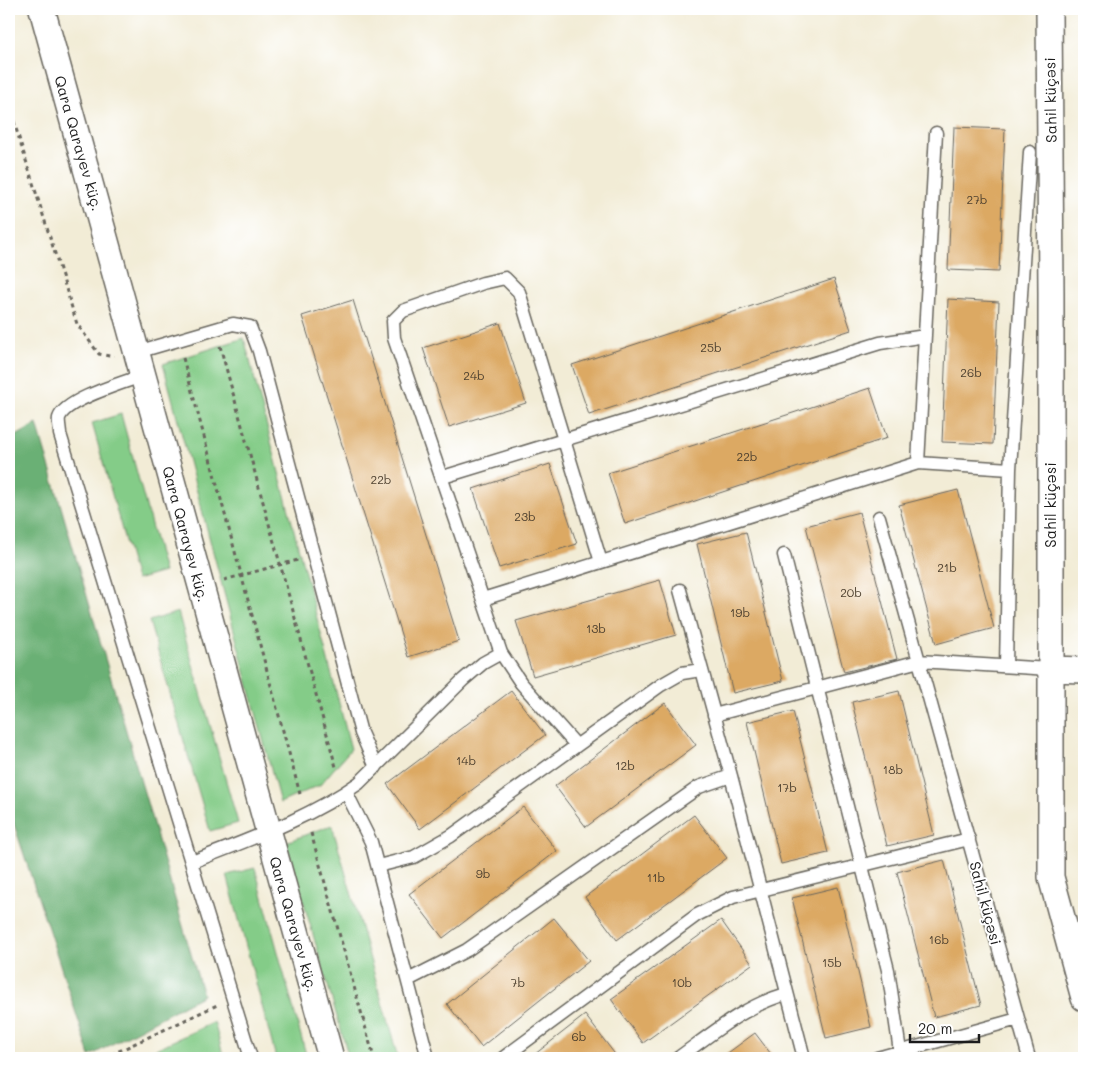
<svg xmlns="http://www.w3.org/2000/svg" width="1093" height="1067" viewBox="0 0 1093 1067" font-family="Mali,sans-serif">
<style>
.green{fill:#84cc88;stroke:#507452}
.forest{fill:#6bb074;stroke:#446648}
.building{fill:#dca963}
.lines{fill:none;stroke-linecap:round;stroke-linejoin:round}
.service-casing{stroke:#67655d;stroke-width:15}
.minor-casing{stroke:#67655d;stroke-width:28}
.path{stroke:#67655d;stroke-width:3;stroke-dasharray:4 4;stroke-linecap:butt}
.service{stroke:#fff;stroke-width:12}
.minor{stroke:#fff;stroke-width:25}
.labels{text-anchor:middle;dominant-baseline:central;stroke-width:4;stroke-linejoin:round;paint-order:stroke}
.number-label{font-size:12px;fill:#4c3f2e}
.street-label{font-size:15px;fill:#1c1c1c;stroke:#fff}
</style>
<rect width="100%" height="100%" fill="#fff"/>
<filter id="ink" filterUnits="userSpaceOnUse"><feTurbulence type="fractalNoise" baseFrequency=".02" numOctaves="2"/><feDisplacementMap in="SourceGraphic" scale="10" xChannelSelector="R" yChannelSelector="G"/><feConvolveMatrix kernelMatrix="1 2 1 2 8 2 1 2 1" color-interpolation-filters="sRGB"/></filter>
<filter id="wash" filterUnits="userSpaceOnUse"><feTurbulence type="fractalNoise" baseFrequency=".0096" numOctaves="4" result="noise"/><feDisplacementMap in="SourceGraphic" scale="20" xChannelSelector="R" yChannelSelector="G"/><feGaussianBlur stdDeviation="1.12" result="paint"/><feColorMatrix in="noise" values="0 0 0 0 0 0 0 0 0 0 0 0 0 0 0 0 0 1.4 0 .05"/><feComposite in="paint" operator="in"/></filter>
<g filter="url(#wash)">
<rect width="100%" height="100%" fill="#f2ecd6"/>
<path class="green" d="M244,338L351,749L320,785L280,803L163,364Z
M121,414L164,572L136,580L92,423Z
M178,612L238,823L210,831L149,621Z
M332,825L398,1058H349L286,842Z
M255,868L307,1058H276L227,875Z
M214,1022L224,1058H136Z"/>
<path class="forest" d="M37,424L203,995L90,1056L9,809V440Z"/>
<g id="blocks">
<path class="building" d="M954,127L1005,129L999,272L948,270Z
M834,279L851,330L589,415L572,365Z
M948,299L999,302L993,444L942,442Z
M353,300L459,641L408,657L302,316Z
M500,323L526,403L449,427L423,348Z
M870,388L887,438L625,524L608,473Z
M550,464L577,544L499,568L473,489Z
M958,490L994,628L936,644L899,505Z
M859,512L897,659L844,672L806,526Z
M746,532L783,681L733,693L697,544Z
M660,580L676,635L533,676L516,621Z
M511,691L545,735L420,829L387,784Z
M899,691L934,835L887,846L852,702Z
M665,703L696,745L586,827L555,786Z
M793,711L828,853L781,864L747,722Z
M523,807L557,851L443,938L409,894Z
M694,815L727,858L617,940L585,897Z
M944,860L981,1005L934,1017L897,872Z
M838,887L871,1027L826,1038L792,898Z
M554,918L589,961L481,1047L447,1004Z
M721,920L752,964L643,1043L611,999Z
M585,1015L617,1057L616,1058H530Z
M755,1033L774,1058H721Z"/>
</g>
</g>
<g filter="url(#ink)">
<use href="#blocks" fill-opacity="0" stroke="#67655d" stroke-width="1"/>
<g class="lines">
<defs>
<path id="service" d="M137,352L233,324L250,327L259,351L361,733L376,767
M144,375C126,382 65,399 59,418C58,422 60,429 60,434L251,1058
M918,463L936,133
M443,477L880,343L925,336
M879,517L1029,1058
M784,555L888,970L901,1058
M680,590L731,776L804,1058
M483,599L918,463L1010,469
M1006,666L1010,469L1030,152
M714,715L919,661L1049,669
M576,745L521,683L501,653L394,338L393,321L403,311L483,283L505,278L519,292L601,562
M346,792L371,842L428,1058
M192,862C250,839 308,819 359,783L463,680L483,663L501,653
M378,866L414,857L451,836L661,685L682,673L701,670
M408,980L467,950L699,787L731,776
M503,1058L697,915L733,897L969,839
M678,1058C713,1033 744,1006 786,994
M877,1058L1018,1019"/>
<path id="minor" d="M42,9L331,1058
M1049,9L1051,293V877L1084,998
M1049,669L1084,670"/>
</defs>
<use href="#service" class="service-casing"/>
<use href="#minor" class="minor-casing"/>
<path class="path" d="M9,106L77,324L99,354L114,357
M220,346L336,767
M183,358L300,794
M224,580L298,560
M311,833L374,1058
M104,1058L217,1005"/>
<use href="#service" class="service"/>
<use href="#minor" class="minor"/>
</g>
</g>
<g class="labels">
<g class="number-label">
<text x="977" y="199">27b</text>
<text x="711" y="347">25b</text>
<text x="971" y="372">26b</text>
<text x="474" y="375">24b</text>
<text x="747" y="456">22b</text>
<text x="381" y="479">22b</text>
<text x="525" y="516">23b</text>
<text x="947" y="567">21b</text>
<text x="851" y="592">20b</text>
<text x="740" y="612">19b</text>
<text x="596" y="628">13b</text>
<text x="466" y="760">14b</text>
<text x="625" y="765">12b</text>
<text x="893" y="769">18b</text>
<text x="787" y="787">17b</text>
<text x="483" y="873">9b</text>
<text x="656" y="877">11b</text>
<text x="939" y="939">16b</text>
<text x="832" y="962">15b</text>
<text x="518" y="982">7b</text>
<text x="682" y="982">10b</text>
<text x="579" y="1036">6b</text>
</g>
<g class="street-label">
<text transform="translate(1050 100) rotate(-91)">Sahil küçəsi</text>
<text transform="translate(79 143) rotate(74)">Qara Qarayev küç.</text>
<text transform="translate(1050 505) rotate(-90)">Sahil küçəsi</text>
<text transform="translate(186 534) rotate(75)">Qara Qarayev küç.</text>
<text transform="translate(986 903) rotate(75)">Sahil küçəsi</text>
<text transform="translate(294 924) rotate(74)">Qara Qarayev küç.</text>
</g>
</g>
<rect width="1093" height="1067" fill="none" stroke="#fff" stroke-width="30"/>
<path d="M910 1034v8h69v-8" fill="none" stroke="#1c1c1c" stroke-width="2.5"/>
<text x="918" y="1034" font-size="15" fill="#1c1c1c" stroke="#ffffff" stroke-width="4" paint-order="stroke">20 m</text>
</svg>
